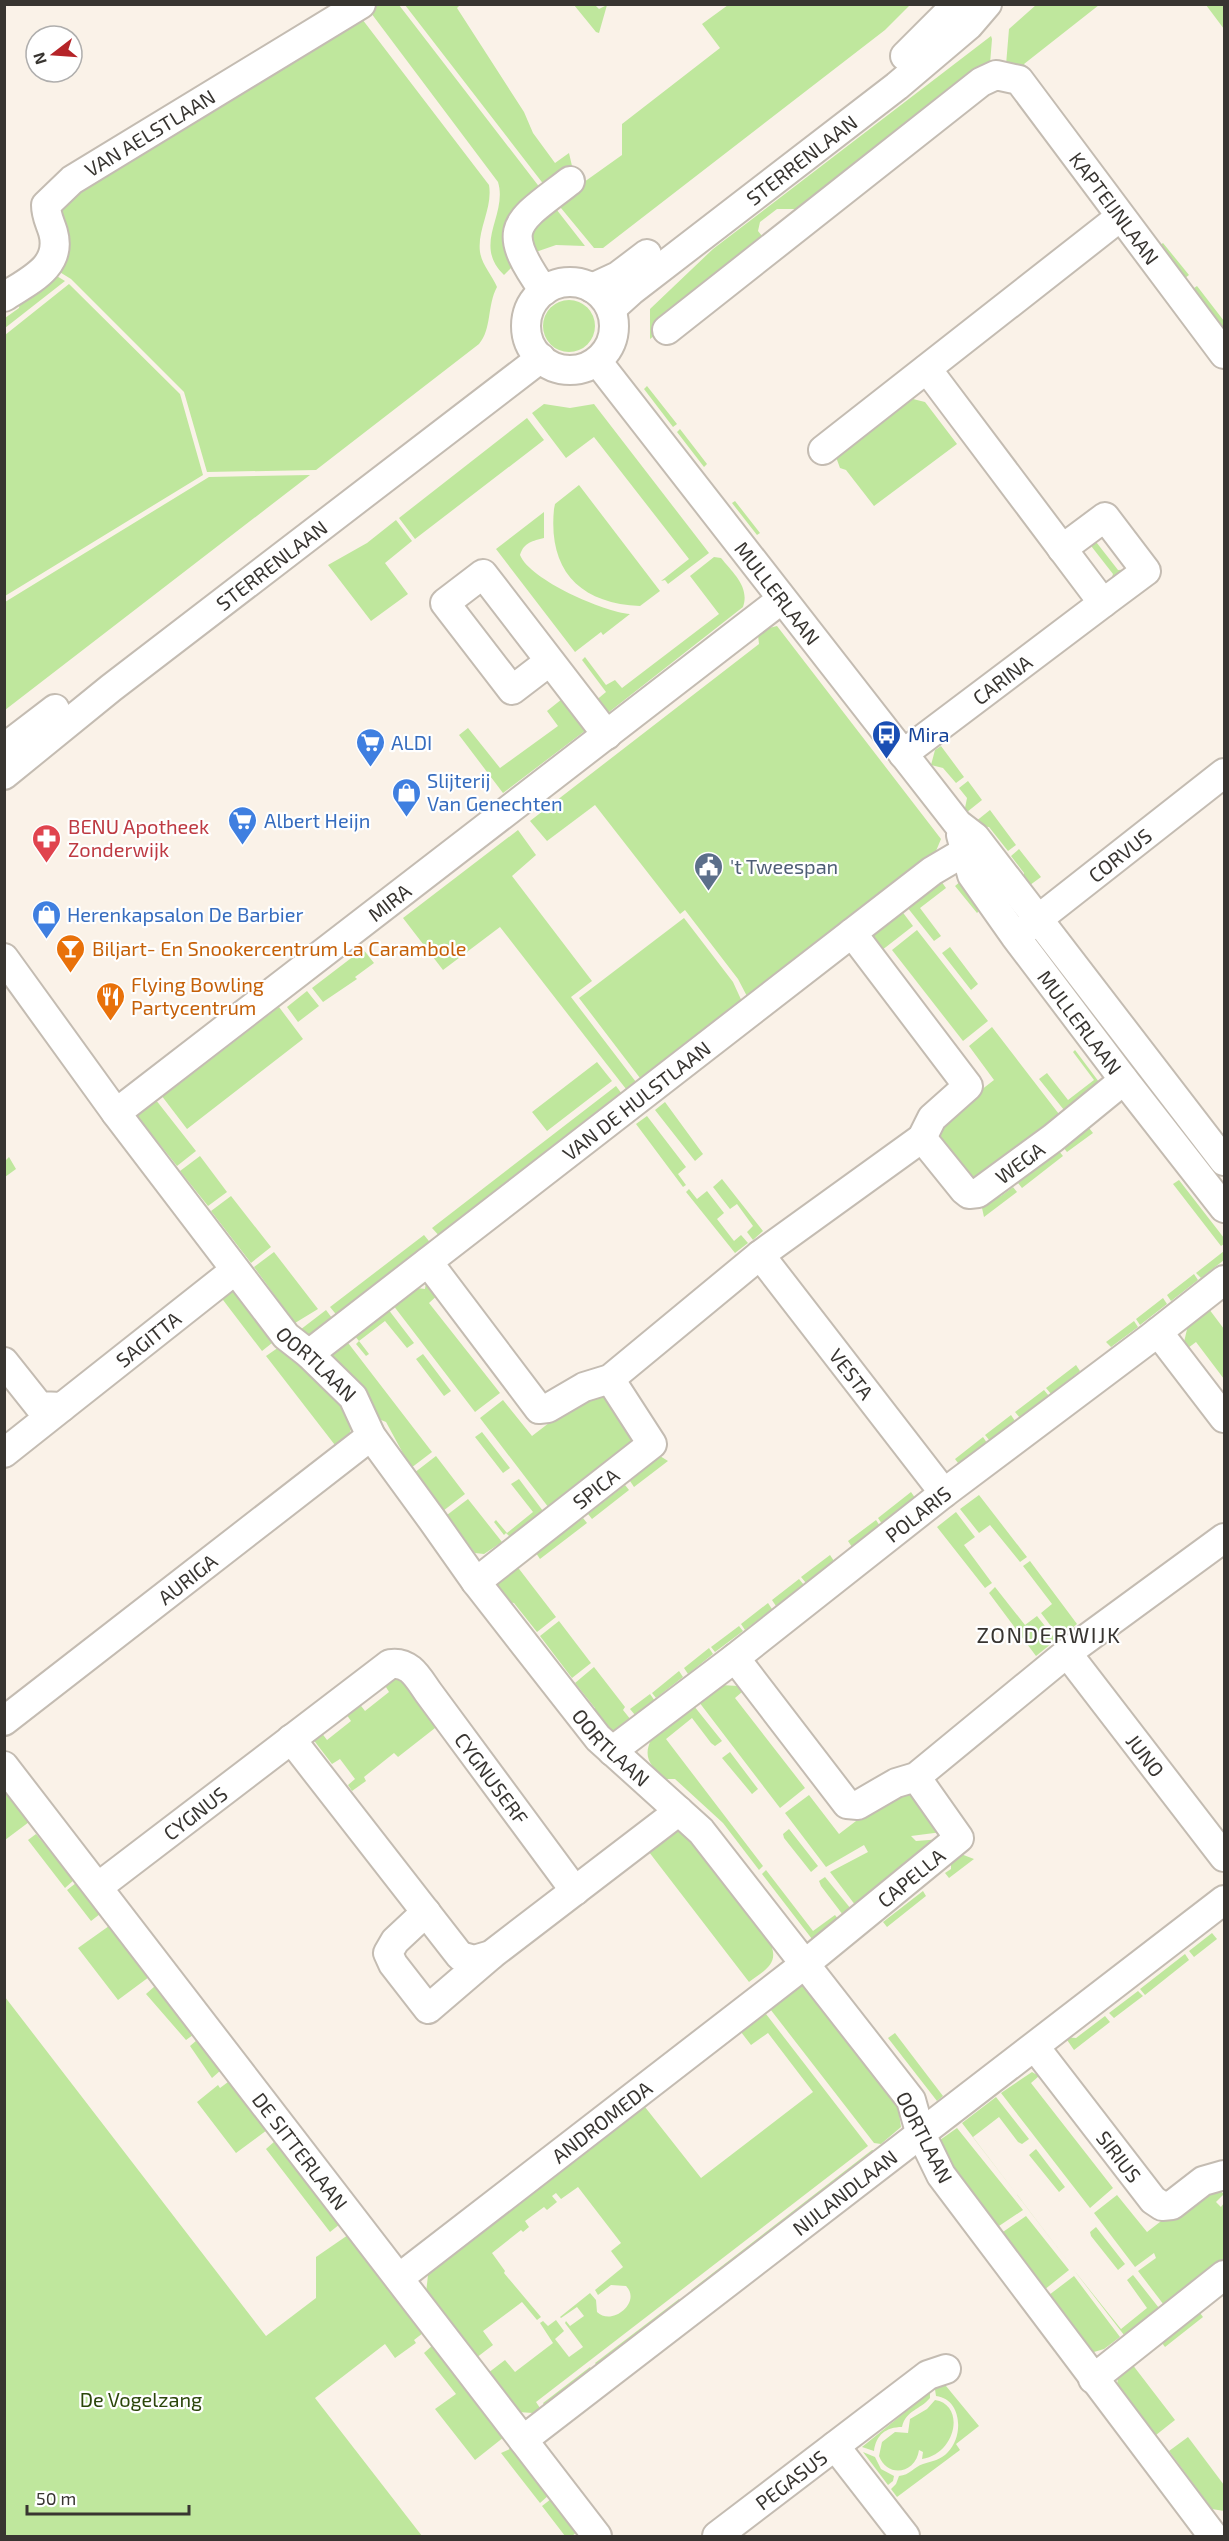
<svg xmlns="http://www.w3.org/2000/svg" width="1229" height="2541" viewBox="0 0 1229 2541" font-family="'Exo 2',sans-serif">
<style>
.green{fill:#bfe79d}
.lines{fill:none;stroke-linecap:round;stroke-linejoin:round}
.minor-casing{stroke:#c4bcb2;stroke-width:32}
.minor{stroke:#fff;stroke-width:28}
.labels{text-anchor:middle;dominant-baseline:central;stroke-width:4.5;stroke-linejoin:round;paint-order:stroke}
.street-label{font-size:20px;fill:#383531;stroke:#fff}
.transit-label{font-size:20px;fill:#164399;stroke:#fff;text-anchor:start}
.shop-label{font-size:20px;fill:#366cbe;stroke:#fff;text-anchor:start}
.health-label{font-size:20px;fill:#be3a42;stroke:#fff;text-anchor:start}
.service-label{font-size:20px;fill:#4e5e75;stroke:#fff;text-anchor:start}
.food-label{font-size:20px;fill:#c56008;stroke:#fff;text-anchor:start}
.park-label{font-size:20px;fill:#2b460b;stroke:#fff}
.quarter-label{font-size:22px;letter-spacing:1.5px;fill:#383531;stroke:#fff}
</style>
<rect width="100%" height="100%" fill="#faf2e8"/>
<path class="green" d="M376,5H399L544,193L513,266L504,275C472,244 508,215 498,182L368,9Z
M405,5H460L457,8L524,112L533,133L555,163L569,153L572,166L569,173L548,190Z
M574,5H595L599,9L607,5L599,33L596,32Z
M728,5H910L885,30L603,248H594L556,202L622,155V124L720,48L702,24Z
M1036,5H1099L1024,64L1046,95L1006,65L1009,29Z
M1206,5H1224V29Z
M359,15L489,185C493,208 477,229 480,252C482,265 492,275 497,287C487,305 492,329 479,344L316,470L207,472L184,392L71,279L58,271L59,209L64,202Z
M991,36L992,39L990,64L798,209H777L760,222L758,231L766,241L723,269L663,315L661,319L666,327L650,339V309L713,249Z
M553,205L585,246L556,245L530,254L525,238Z
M1163,243L1189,275L1180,282L1155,249Z
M55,275L65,281L5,328V318L19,308L20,301Z
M69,284L180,394L203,475L5,596V335Z
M1197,286L1224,321V337L1188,292Z
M543 326a26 26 0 1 1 52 0a26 26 0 1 1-52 0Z
M647,386L677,424L673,427L644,389Z
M913,399L925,402L957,444L874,506L846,470L840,468L836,457Z
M544,404L570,408L594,404L709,553L668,584L665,580L661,581L689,559L594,437L566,458L532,413Z
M527,418L544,440L415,539L399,518Z
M680,429L707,464L704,467L677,432Z
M310,475L5,710V602L209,477Z
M579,485L660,591L640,606C579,603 548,570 554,509L555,504Z
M735,501L760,533L757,535L732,503Z
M544,512V538C533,541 524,542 520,555C530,580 604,612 630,614L603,635L601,632L575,652L496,549Z
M396,520L412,541L385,563L408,594L371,621L328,565L367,543Z
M1093,538L1118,570L1136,569L1107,591L1113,574L1088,542Z
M714,557L721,558C733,573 750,587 743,607L604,716L594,702L606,692L582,660L585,657L606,685L615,680L622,688L719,614L690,576Z
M777,626L941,839L936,851L750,1002L738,979L685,910L680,914L595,805L547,841L530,821L759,644L758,635L765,629Z
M567,695L590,727L503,793L459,735L468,728L500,768L558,726L547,711Z
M941,746L964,777L956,783L943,768L931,765L935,750Z
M968,781L982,800L967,812L965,808L967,798L959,788Z
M990,810L1016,845L1008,851L989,827L978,826L975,822Z
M518,830L536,855L512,876L592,981L571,997L636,1082L626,1089L500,927L443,970L403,918Z
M1019,849L1041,877L1026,888L1023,883L1024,873L1011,856Z
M941,881L946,888L920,908L941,936L934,941L907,907Z
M961,881L981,909L977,913L955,886Z
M898,906L913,926L877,954C867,925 878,925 898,906Z
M684,918L733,982L744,1006L674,1060L669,1056L640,1078L579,998Z
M917,930L988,1021L963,1041L892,950Z
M950,947L978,984L971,990L942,953Z
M363,949L374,963L355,977L357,979L323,1002L312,988Z
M307,991L319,1006L298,1022L287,1007Z
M279,1007L303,1039L187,1129L158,1091H170Z
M992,1027L1062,1118L983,1180L965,1179L935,1130L941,1121L994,1080L969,1046Z
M1075,1050L1099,1082L1064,1110L1039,1079L1047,1073L1068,1100L1094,1080L1073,1052Z
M597,1062L612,1081L547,1131L532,1112Z
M616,1086L625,1098L442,1239L432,1228Z
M152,1095L196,1151L177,1166L153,1136L138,1128L135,1112Z
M665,1102L703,1154L695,1161L655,1110Z
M647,1116L686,1167L678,1174L686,1185L683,1187L636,1124Z
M1089,1128L1093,1133L1067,1152L1063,1147Z
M1059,1151L1063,1156L1022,1188L1018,1183Z
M200,1156L227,1192L208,1206L180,1171Z
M9,1157L16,1169L5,1177V1161Z
M722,1179L763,1231L753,1240L747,1232L753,1226L737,1204L730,1209L713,1187Z
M1179,1180L1224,1238V1244L1221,1246L1173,1184Z
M1013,1187L1017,1192L984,1217L982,1208L983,1202L1001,1196Z
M689,1189L697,1199L707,1191L724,1213L717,1219L734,1241L741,1235L748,1243L735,1253L686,1192Z
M231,1196L271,1247L251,1263L211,1211Z
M424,1235L433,1246L339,1318L330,1307Z
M1224,1251V1260L1201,1278L1196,1273Z
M274,1252L318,1309L295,1323L254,1267Z
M1194,1274L1198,1280L1171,1301L1167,1295Z
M426,1282L440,1293L429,1303L500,1393L475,1412L393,1305L417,1288L425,1289Z
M234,1287L277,1339L262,1351L220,1296Z
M1163,1298L1167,1304L1140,1325L1136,1319Z
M388,1309L414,1343L407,1348L385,1321L359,1341L369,1354L366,1356L356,1344L359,1341L354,1335Z
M1209,1309L1224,1329V1379L1196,1342L1188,1348L1184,1342L1188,1325Z
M326,1310L335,1322L307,1337L296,1333Z
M1134,1321L1138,1327L1111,1347L1106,1342Z
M342,1335L432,1452L411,1468L386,1422L374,1417L333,1360V1350Z
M282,1345L345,1408L352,1427L346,1441L338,1449L266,1356Z
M423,1354L451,1391L444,1396L416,1359Z
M1076,1365L1080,1371L1051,1394L1046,1388Z
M1044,1390L1049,1396L1020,1418L1015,1412Z
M588,1393L606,1395L633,1428L634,1445L552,1512L480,1418L503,1400L532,1436Z
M1011,1415L1015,1421L990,1441L985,1435Z
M482,1432L510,1468L503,1473L475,1437Z
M983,1437L987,1443L964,1471L955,1459Z
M436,1456L465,1494L443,1511L414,1473Z
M660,1456L668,1461L634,1487L630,1481Z
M519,1479L543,1511L510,1537L506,1533L504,1535L494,1522L496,1520L507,1533L533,1512L511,1484Z
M625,1485L629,1490L592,1519L588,1514Z
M911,1492L920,1505L882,1524L878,1518Z
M979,1495L1027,1557L1020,1562L990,1525L979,1533L960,1509Z
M468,1499L502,1542L484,1554L475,1553L447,1515Z
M956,1512L975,1537L964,1545L992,1583L985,1588L937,1527Z
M583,1518L587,1523L540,1559L536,1553Z
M876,1520L880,1526L852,1547L848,1541Z
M830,1555L834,1561L806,1583L801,1577Z
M513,1561L556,1617L537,1632L514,1603L503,1601C492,1579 496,1578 513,1561Z
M1030,1561L1077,1624L1060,1638L1041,1613L1052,1604L1023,1566Z
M799,1579L804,1585L776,1606L772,1600Z
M995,1587L1025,1625L1037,1616L1056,1640L1036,1656L989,1593Z
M768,1603L772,1609L745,1630L741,1624Z
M559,1621L591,1663L572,1678L540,1636Z
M739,1626L743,1631L715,1652L711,1647Z
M709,1648L713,1654L688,1674L684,1668Z
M594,1667L625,1707L623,1710L635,1725L613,1735L594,1720L595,1708L575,1683Z
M393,1671L444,1721L398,1757L394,1753L364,1777L366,1781L352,1791L348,1785L355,1779L340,1759L332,1764L309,1734L318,1728L327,1740L351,1721L342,1708L355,1698L365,1711L389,1692L381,1679Z
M679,1671L683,1677L656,1698L652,1693Z
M721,1685L738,1686L742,1692L735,1698L805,1788L780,1808L699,1702Z
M650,1694L655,1701L640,1721L630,1709Z
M694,1706L722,1741L715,1746L711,1743L692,1718L666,1739L763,1866L759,1870L723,1823L675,1779H665C652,1767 642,1758 651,1740Z
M730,1752L758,1789L752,1794L722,1758Z
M4,1790L29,1822L5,1840H4Z
M909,1790L942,1832L911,1836L916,1841L942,1839L859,1910L830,1872L868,1852L864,1845L826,1867L785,1813L809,1795L839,1834L894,1792Z
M677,1829L683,1831L778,1944L772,1948C778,1965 761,1973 749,1982L649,1852Z
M789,1829L818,1866L811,1872L784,1838L783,1834Z
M36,1834L74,1880L65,1888L28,1840Z
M961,1854L974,1859L949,1878L945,1873L951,1869V1858Z
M766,1870L813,1931L835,1915L838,1919L812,1939L762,1874Z
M825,1877L851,1909L843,1915L821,1886L819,1881Z
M76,1883L100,1914L91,1921L67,1890Z
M923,1891L926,1896L887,1927L883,1922Z
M109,1926L149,1977L118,2000L78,1948Z
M1212,1933L1217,1939L1194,1957L1189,1951Z
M1185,1954L1189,1960L1145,1995L1140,1989Z
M800,1984L807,1986L904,2109L899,2113L901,2127L881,2144L874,2143L767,2005Z
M155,1986L193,2035L186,2040L146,1994Z
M1138,1991L1143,1996L1114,2018L1109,2013Z
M5,1997L266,2336L316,2298V2257L348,2235L423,2333L414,2340L416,2343L395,2358L385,2344L315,2398L422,2536H5Z
M766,2014L868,2146L536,2402L540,2408L533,2413L518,2412L488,2373L505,2360L515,2372L553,2343L540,2323L543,2321L548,2326L556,2320L564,2331L555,2339L569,2357L583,2347L565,2323L566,2321L570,2326L584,2316L577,2307L561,2318L560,2317L590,2293L596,2300L597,2312C612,2327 642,2302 626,2286L611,2285L598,2295L595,2290L623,2267L611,2251L621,2243L578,2187L561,2199L556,2193L552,2196L557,2202L547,2210L544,2207L525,2221L529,2227L523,2232L521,2230L492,2253L505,2271L504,2273L541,2317L537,2320L522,2302L483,2331L493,2345L476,2358L426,2293L428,2275L645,2107L701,2178L813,2092L768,2033L751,2045L741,2032Z
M1105,2016L1110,2022L1074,2050L1065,2037L1076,2038Z
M895,2033L943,2096L937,2101L888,2038Z
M197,2040L221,2070L212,2078L190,2046Z
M1032,2072L1039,2076L1031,2083L1113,2188L1090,2208L1001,2093Z
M228,2082L267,2130L236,2153L197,2102L218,2085L220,2088Z
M996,2097L1029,2139L1022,2144L1018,2142L999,2117L973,2137L1070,2264L962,2123Z
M957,2128L1023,2210L996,2228L966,2200L940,2140Z
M275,2141L340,2224L330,2232L266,2149Z
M1036,2149L1065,2187L1059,2192L1029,2155Z
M872,2150L883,2151L695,2295L691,2290Z
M1218,2189L1224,2194L1216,2202L1221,2207L1224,2203V2265L1167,2309L1138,2271L1156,2258L1154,2253L1135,2267L1094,2213L1117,2195L1147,2232L1200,2191Z
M1026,2216L1069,2270L1044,2290L1000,2234Z
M1096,2227L1125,2264L1118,2270L1091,2236L1090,2232Z
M1073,2269L1121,2329L1147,2308L1127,2280L1133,2275L1159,2308L1124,2335Z
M1074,2276L1120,2337L1104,2349L1094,2352L1089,2349L1049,2295Z
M679,2299L683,2305L600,2369L595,2363Z
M1200,2313L1203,2317L1165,2347L1162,2343Z
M433,2345L504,2437L475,2460L435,2409L456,2394L424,2353Z
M1132,2364L1175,2420L1156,2435L1117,2386L1118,2376Z
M590,2367L594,2374L547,2409L543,2403Z
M934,2383L946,2386L979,2426L956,2444L960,2450L897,2497L891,2489L896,2484L899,2476C910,2475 914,2467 923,2464C932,2461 941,2460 948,2452C964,2436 962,2399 936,2396Z
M930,2388V2398C920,2410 906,2410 902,2427C886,2427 876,2435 874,2451L862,2447L920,2400L919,2398Z
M935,2400C966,2405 956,2454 922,2459L923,2452L919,2450C916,2473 888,2479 879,2456L882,2442L895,2432L908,2433L910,2419L927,2409Z
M1188,2437L1224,2485V2511L1212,2509L1169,2451Z
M512,2448L549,2495L540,2503L501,2453Z
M863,2452L875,2457L881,2469L894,2476L893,2481L888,2485Z
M551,2499L577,2532L572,2536H565L542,2506Z"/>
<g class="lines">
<defs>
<g id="minor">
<path d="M905,56L957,4"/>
<circle cx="570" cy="326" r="44"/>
<path d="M592,288L618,276L647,254"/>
<path d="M544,291C499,227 514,224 570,181"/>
<path id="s1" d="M4,297C28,281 63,267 53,232C50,222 46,216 46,205L72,180L361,4"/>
<path id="s2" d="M611,309L631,291L897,86L969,25L987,4"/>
<path id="s3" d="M667,330L981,82L996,75L1019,80L1224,354"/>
<path id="s4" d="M597,361L958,824L975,837L1224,1161"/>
<path d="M823,450L1120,217"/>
<path d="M1062,549L1105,517L1146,571L1103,603"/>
<path d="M550,661L512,690L445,603L483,574L607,735"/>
<path d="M4,748L55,709"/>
<path id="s5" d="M903,754L1103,603L927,369"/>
<path id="s6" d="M4,775L111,688L541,358"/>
<path id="s7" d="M961,835L972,875L1015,936L1124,1080L1224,1208"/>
<path id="s8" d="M1023,931L1224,773"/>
<path id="s9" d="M4,958L116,1113L286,1336L309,1354L353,1397L371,1436L433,1521L476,1582L598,1738L701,1831L911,2100L920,2132L941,2175L1213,2536"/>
<path id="s10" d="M116,1113L782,599"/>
<path id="s11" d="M922,1138L964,1190L969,1194L978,1193L1053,1138L1124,1080"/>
<path id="s12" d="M760,1255L944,1493"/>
<path d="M428,1262L539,1409L548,1408L584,1387L610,1379L760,1255L922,1138L932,1118L968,1086L852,933"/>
<path d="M1158,1332L1224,1418"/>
<path id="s13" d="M309,1354L932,871L966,851"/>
<path id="s14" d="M4,1362L39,1406L62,1407L234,1271"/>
<path d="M4,1453L62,1407"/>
<path id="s15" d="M476,1582L652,1444L610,1379"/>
<path id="s16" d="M1067,1653L1224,1857"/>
<path d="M735,1658L847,1804L858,1805L896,1783L916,1777L1067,1653L1224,1538"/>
<path id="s17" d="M4,1721L371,1436"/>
<path d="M291,1739L460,1956L474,1960L491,1955L679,1811"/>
<path id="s18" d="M612,1751L735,1658L944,1493L1149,1339L1224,1280"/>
<path id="s19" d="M4,1766L597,2536"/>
<path id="s20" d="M98,1887L390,1664C410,1661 418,1678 428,1692L575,1891"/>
<path d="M426,1912L395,1941L388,1953L393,1964L428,2009L491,1955"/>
<path id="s21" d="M1035,2047L1153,2200L1162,2206L1172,2205L1203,2181L1224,2175"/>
<path id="s22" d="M399,2278L805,1964L959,1838L916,1777"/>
<path d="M1093,2379L1224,2275"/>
<path id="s23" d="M523,2440L1224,1900"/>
<path d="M835,2446L905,2536"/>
<path id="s24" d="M717,2536L928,2375L946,2369"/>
</g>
</defs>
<use href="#minor" class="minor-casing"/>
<use href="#minor" class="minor"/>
</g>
<defs>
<symbol id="bus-pin" viewBox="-11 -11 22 30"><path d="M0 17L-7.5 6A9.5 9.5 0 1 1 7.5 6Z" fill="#1a4fb4" stroke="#fff"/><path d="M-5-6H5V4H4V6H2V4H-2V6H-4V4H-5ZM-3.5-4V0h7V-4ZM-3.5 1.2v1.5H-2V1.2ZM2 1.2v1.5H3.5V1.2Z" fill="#fff"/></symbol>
<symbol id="supermarket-pin" viewBox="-11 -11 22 30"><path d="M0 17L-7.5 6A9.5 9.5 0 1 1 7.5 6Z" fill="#3f7fe0" stroke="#fff"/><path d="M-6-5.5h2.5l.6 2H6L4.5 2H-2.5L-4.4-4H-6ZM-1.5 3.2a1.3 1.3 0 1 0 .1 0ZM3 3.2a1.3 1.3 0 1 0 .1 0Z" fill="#fff"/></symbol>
<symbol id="shop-pin" viewBox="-11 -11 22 30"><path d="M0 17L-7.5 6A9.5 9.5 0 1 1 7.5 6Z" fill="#3f7fe0" stroke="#fff"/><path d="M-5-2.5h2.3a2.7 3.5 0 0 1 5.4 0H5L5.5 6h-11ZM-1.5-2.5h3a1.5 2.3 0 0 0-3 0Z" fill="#fff"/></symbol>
<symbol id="pharmacy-pin" viewBox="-11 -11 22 30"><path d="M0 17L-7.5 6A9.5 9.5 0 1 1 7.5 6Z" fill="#e0444e" stroke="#fff"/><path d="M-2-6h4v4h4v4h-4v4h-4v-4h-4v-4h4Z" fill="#fff"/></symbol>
<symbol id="civic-pin" viewBox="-11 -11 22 30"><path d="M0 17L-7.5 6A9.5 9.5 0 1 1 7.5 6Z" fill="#5c6f8a" stroke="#fff"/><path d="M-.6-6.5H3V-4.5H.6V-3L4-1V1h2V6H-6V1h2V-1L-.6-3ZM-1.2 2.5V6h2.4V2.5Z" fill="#fff"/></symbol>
<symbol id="bar-pin" viewBox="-11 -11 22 30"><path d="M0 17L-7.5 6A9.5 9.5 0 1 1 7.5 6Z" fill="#e8710a" stroke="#fff"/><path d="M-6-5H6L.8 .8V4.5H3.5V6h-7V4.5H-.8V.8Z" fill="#fff"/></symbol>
<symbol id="restaurant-pin" viewBox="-11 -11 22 30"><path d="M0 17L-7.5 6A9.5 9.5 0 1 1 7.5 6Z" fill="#e8710a" stroke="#fff"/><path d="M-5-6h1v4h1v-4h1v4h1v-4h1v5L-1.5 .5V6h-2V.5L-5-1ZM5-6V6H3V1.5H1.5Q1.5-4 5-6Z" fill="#fff"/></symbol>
</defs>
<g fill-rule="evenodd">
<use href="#bus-pin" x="870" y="718" width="33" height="45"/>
<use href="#supermarket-pin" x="354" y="726" width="33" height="45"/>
<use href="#shop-pin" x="390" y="776" width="33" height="45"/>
<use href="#supermarket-pin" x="226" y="804" width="33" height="45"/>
<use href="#pharmacy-pin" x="30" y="822" width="33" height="45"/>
<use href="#civic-pin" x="692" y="850" width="33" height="45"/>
<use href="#shop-pin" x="30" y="898" width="33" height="45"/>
<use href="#bar-pin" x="54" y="932" width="33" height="45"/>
<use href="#restaurant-pin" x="94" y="980" width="33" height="45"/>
</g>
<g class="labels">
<g class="street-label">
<text stroke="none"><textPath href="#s1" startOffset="244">VAN AELSTLAAN</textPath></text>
<text stroke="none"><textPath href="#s2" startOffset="242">STERRENLAAN</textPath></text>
<text stroke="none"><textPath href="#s3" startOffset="600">KAPTEIJNLAAN</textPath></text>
<text stroke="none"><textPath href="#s6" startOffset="340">STERRENLAAN</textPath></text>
<text stroke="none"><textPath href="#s4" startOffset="294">MULLERLAAN</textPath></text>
<text stroke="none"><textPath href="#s5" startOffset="124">CARINA</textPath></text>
<text stroke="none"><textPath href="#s8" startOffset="123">CORVUS</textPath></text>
<text stroke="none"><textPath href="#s10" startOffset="345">MIRA</textPath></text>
<text stroke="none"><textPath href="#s7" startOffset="224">MULLERLAAN</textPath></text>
<text stroke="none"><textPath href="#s13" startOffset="414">VAN DE HULSTLAAN</textPath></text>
<text stroke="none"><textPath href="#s11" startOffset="134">WEGA</textPath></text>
<text stroke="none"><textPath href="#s14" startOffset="189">SAGITTA</textPath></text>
<text stroke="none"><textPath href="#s9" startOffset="513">OORTLAAN</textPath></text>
<text stroke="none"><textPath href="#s12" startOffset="150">VESTA</textPath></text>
<text stroke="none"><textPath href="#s15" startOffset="152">SPICA</textPath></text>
<text stroke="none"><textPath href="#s18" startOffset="387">POLARIS</textPath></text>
<text stroke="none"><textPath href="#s17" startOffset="232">AURIGA</textPath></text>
<text stroke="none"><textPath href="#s9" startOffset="999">OORTLAAN</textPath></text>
<text stroke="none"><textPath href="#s16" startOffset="129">JUNO</textPath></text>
<text stroke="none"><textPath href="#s20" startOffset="525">CYGNUSERF</textPath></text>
<text stroke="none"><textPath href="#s20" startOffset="122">CYGNUS</textPath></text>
<text stroke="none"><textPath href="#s22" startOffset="650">CAPELLA</textPath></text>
<text stroke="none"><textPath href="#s22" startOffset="256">ANDROMEDA</textPath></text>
<text transform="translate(925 2137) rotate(63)">OORTLAAN</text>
<text stroke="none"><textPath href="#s19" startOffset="486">DE SITTERLAAN</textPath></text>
<text stroke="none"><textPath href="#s21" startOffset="138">SIRIUS</textPath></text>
<text stroke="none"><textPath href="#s23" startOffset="406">NIJLANDLAAN</textPath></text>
<text stroke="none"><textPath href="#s24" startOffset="93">PEGASUS</textPath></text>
</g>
<g class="transit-label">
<text x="908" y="734">Mira</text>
</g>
<g class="shop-label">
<text x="391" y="742">ALDI</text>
<text x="427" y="780">Slijterij<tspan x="427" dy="23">Van Genechten</tspan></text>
<text x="264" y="820">Albert Heijn</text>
<text x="67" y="914">Herenkapsalon De Barbier</text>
</g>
<g class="health-label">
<text x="68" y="826">BENU Apotheek<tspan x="68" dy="23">Zonderwijk</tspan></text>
</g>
<g class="service-label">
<text x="730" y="866">'t Tweespan</text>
</g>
<g class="food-label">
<text x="92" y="948">Biljart- En Snookercentrum La Carambole</text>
<text x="131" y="984">Flying Bowling<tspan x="131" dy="23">Partycentrum</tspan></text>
</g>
<g class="park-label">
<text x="141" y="2399">De Vogelzang</text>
</g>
<g class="quarter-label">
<text x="1049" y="1634">ZONDERWIJK</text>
</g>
</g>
<rect width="1229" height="2541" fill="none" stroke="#383531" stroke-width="12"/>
<g transform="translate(54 54) rotate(253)"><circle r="28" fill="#ffffff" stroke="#afaead" stroke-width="1.5"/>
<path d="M0-4.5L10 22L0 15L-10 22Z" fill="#b52428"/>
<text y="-9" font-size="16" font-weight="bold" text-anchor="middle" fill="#383531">N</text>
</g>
<path d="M27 2505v9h162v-9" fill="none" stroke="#383531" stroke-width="3"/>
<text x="36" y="2505" font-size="18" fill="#383531" stroke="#ffffff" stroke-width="4.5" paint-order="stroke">50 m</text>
</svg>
